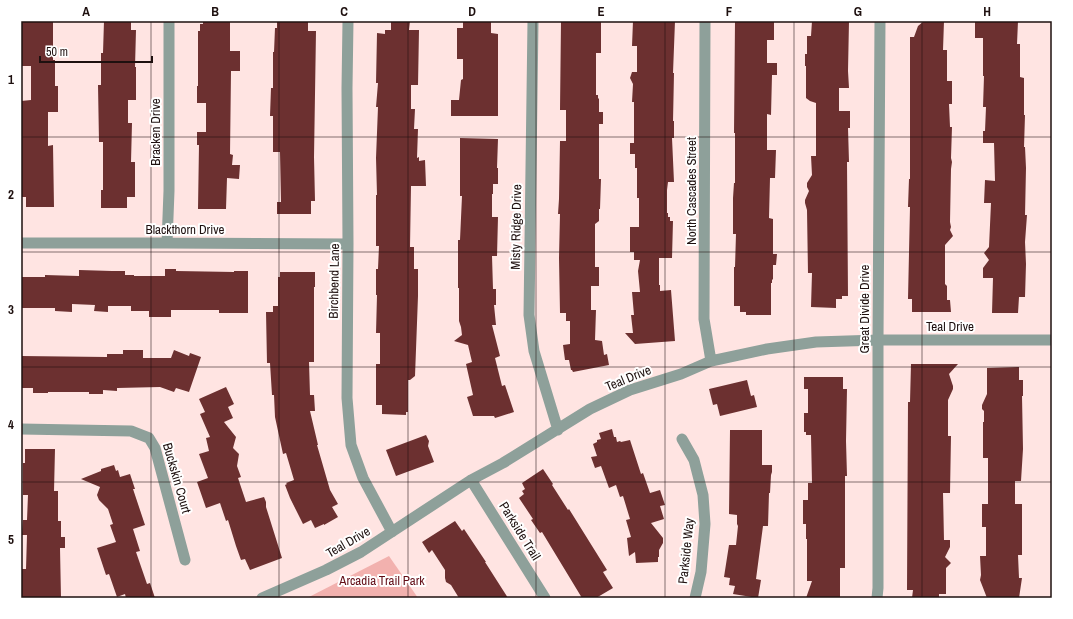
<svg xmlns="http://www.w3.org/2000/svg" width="1073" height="619" viewBox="0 0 1073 619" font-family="'Archivo Narrow',sans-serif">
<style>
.green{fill:#f2b1ae}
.building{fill:#6c3030}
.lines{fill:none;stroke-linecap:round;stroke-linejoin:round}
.minor{stroke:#8ea09a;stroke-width:11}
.grid{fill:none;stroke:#1e100f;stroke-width:1;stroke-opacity:0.55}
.labels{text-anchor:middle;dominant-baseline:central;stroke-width:4;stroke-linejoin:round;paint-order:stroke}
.street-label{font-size:13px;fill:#1e100f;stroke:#fff}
.park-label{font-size:13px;fill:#610d16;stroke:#fff}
.neatline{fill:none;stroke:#1e100f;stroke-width:1.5}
.grid-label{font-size:13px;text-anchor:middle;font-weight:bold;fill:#1e100f}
</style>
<rect width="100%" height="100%" fill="#ffe4e2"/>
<path class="green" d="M389,556L418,598H307Z"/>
<path class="building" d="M21,21H53V60H55V86H58V112H48V146L53,145L54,207H26V197H21V101L31,100V66H21Z
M104,21H131V30H136L135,67H136V100H128V123H132L131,162H135V197H127V208H101V190H103V142H99L98,85H101V53H103Z
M203,21H230V51H240V71H231L230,154L233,155L232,165H240L239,179L227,178L226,209H198L199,145H197V132H206V103H197V86H198V31H200V24H203Z
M277,21H308V31H316L314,157L315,201H311V214H277V202H281L280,152H273V116H270L271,88H273V52H274L275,28H277Z
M391,21H410L409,30H419L418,85H411V109H415L414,129H418L417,158L419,157V161L425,160L426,186H411L410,247H414V269H418V296L415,376L410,380H408V412H406V415L382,414V405H376V364H380V333H376L377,295H376V269H378L379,246H376V195H377L376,158L378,107H376L378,83H376L377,33L385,34V30H391Z
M463,21H491V33L498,34V116H451V100H459L461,80L463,79V59H457V28H463Z
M561,21H601V53H596V95H598V98L599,99V112H603V124H599V179H601L600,209H599V221L595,224V267H599V286H591V310H596L595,340L602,341L604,355L607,354L609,365L573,372L572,370H571L569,360H565L563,345L570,344V321H566V313H560L559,258L560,214H558L559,199L560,141H566V110H560Z
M633,21H675L673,73H674L673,121H674V138H672L674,182H668L667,190V213H668V217H670V221H673L672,258H659V285H660V291L671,290L675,341L635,344L625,333H633L631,315H634L632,292H640L638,271L640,260H634V252H630V227H639V198H637V168H635V154H630V143H634V102H632L633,84L630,78L632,72H637V46H632Z
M735,21H774V40H767V63H777V75H772L771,115L767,114V150H776L775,178H770L769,218L773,219V254H777L776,265H773V279L772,280V283H771V315H746V312H740V306H734V267H735L736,234H733V198L734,183H735V133H734Z
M812,21H849L848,71L849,88H839V111H850V128H848L849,162H847L848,296H842V299H836V308L811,307L812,273H808L807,210L805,203V200L809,191L807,187V183L812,175L811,156H816V103L810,101L806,98V66H805V54H807V36H811Z
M924,21H944L943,50H947V81H952V104H949L950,127H952L951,158L952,162L951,169L950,222L951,227L950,230L953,236L945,245V284L947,286V300H950L951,312H912V299H908L910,207H908L909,179H910V37H914L918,26Z
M975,21H1018L1017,44H1020V77L1024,78V115H1025L1024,147H1025L1026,168L1025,215H1027L1025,242L1026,264L1025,297H1019L1018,313H992L993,278H983V268L989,260L984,253L989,247L991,203H984L985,180L995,181L994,143H983V131H985L986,107H983L984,76H983V38H975Z
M460,138L498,139L497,168H498V184H493V194H492V217H498L497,256H492L493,289H496V305H494L496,325H492L500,356L495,358L502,386L505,385L514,412L495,418L494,416H473L467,397L473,395L466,364L472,362L468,345L454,341L462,335L461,327L459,321V288H458V240H460L462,196H460Z
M165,269H176V271L234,272V271H248V313H219V310H171V317H149V311H131V306H108V312L94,311L95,305L72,304V312L55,311V308H21V277H45V275L79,276V270L112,271H125V275H134V276H165Z
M280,272H315V287H314V362H309L310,395H314L315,411H310L318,445H317L330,490L338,504L332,507L338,517L324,525V524L315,528L311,520L303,524L290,498L285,485L287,484L286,483L294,480L286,453L283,454L275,417L274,395H272L270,363H267L266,312H273V306H278V277H280Z
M123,350H143V358H171L174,350L189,356L190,353L201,357L189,392L176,388L174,392L160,387L117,388V391L103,390V394H89V392H48V393H33V388H21V356L107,357V354H123Z
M911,364H958L949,374L953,386V389L948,400V436H951L950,493H943L944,540H950V547L945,557L951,563L946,568V594H939V598H912L913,590H907L908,402H910Z
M1019,367V380H1023V396H1022L1023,449L1021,481H1015V504H1022V555H1018L1019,578H1022L1019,598H987L980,580L981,575L980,556H986V527H982V504H988V458H983V422H984V411L982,409V405L987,394V368Z
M804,377H843V389H847L846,441L847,476H845V568H840V598H806L812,581H807V539H806V524H803V500H808V483H812L811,435H806V432H804V413H808V389H804Z
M747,380L751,396L754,395L757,407L720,416L717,404L713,405L709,389Z
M226,387L234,404L228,407L233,418L224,422L236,437L233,448L239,454L237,466L241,477L238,478L246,502L264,497L266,502V507L282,558L250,570L245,559L241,560L236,546L228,520L226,521L220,503L206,508L197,482L208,478L199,454L209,451L206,438L210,437L200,414L205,412L199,399Z
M612,429L614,437H616L617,442L620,441L621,442L630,440L641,474L643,473L650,493L660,490L665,505L660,506L664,519L651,523L663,538V543L659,550V557H658V562L636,563L635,552L629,556L627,538L631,537L626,520L630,519L623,496L620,497L616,485L609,488L601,466L595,468L591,457L597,456L593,444L597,442V440L601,439L599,433Z
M730,430H762V465H772V472L771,475L770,493H769L768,526H763L756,579L761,580L758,598L733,594L735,586L729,585L730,578L724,577L729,545H736L738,526L737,524V515L729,514Z
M426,435L429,441L428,446L434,462L396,476L386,450Z
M25,449H55L54,491H58V521H61V537H65V548H60L61,598H22V569H26L27,535H22L23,520H27L28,495H23V463H25Z
M114,465L116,471L118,470L120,477L130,474L135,489H133L145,525L133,529L140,551L136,552L147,584L150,583L155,598H126L125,594L117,597L109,574L106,575L97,548L116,542L110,525L113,524L108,509L99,500L97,495L100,487L81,479L101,471V469Z
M543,469L553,484L552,485L568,510L569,509L607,570L603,572L613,588L596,598H582L542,532L540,533L531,520L533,519L519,498L524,494L522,491L525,489L522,483Z
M455,521L462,531L464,529L486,562H485L508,598H459L451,585L446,582L445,578V570L432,550L429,553L422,542Z"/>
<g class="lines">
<path class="minor" d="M348,21L347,88L348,244L347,398L351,445L363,478L392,532
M533,21L529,315L534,351L558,430
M705,21L704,319L711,361
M21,243H167L348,244
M167,243L169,191V21
M21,429L131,431L149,438L155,448L185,560
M682,439L694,460L703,495L705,524L701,572L695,598
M471,480L545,598
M262,598L326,570L361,552L471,480L503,463L590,409L630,390L681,374L711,361L767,349L816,342L878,340H1052
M877,598L878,588V340L880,21"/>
</g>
<path class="grid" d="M151,21V598M279,21V598M408,21V598M536,21V598M665,21V598M794,21V598M922,21V598M21,137H1052M21,252H1052M21,367H1052M21,482H1052"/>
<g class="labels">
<g class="street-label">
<text transform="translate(155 132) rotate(-90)">Bracken Drive</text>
<text transform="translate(691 191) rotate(-90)">North Cascades Street</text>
<text transform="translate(516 227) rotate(-89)">Misty Ridge Drive</text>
<text x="185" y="229">Blackthorn Drive</text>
<text transform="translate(334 281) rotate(-89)">Birchbend Lane</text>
<text transform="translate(864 309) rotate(-90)">Great Divide Drive</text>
<text x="950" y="326">Teal Drive</text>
<text transform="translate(628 378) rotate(-22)">Teal Drive</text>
<text transform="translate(177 478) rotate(74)">Buckskin Court</text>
<text transform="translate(520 531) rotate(58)">Parkside Trail</text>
<text transform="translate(348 542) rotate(-30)">Teal Drive</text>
<text transform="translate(686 551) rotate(-84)">Parkside Way</text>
</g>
<g class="park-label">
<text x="382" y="580">Arcadia Trail Park</text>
</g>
</g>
<rect width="1073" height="619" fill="none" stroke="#ffffff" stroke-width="44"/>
<path d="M40 56v6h112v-6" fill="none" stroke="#1e100f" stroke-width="2"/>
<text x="46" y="56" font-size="12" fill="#1e100f" stroke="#ffffff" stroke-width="3" paint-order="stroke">50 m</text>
<rect x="22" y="22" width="1029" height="575" class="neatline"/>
<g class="grid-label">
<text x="86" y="16">A</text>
<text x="215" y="16">B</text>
<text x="344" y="16">C</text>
<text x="472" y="16">D</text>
<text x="601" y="16">E</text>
<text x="729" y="16">F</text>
<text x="858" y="16">G</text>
<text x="987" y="16">H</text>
<text x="11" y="84">1</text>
<text x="11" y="199">2</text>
<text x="11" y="314">3</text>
<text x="11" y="429">4</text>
<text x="11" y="544">5</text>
</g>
</svg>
